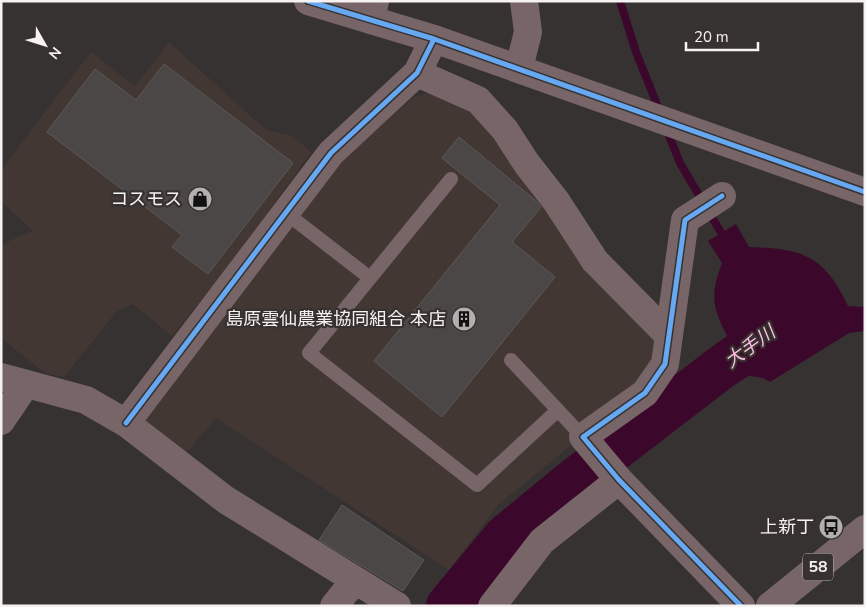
<svg xmlns="http://www.w3.org/2000/svg" width="866" height="607" viewBox="0 0 866 607" font-family="'Nunito Sans','Noto Sans JP',sans-serif">
<style>
.built{fill:#433734}
.water{fill:#3b082b}
.lines{fill:none;stroke-linecap:round;stroke-linejoin:round}
.stream{stroke:#3b082b;stroke-width:8}
.river{stroke:#3b082b;stroke-width:44}
.building{fill:#4a4746;stroke:#5c5958}
.service{stroke:#776567;stroke-width:14}
.minor{stroke:#776567;stroke-width:28}
.tertiary{stroke:#776567;stroke-width:28}
.primary{stroke:#776567;stroke-width:28}
.cycleway-casing{stroke:#373130;stroke-width:8}
.cycleway{stroke:#66a8f1;stroke-width:5}
.labels{text-anchor:middle;dominant-baseline:central;stroke-width:4.5;stroke-linejoin:round;paint-order:stroke}
.shield{fill:#373130;stroke:#bdb8b8;stroke-width:1}
.shield-label{font-size:16px;font-weight:bold;fill:#f6f2f2}
.poi-label{font-size:18px;fill:#f6f2f2;stroke:#373130;text-anchor:end}
.water-label{font-size:19px;font-style:italic;fill:#fcbbdf;stroke:#373130}
</style>
<rect width="100%" height="100%" fill="#363231"/>
<path class="built" d="M169,42L266,130L293,136L311,152L238,254L172,336L133,304L117,311L64,377L45,373L1,338V247L9,241L33,231L1,201V170L91,52L135,86Z
M432,92L476,109L660,334V356L643,386L499,504L449,570L216,418L179,461L143,425V410L326,174L414,97Z"/>
<path class="water" d="M736,224L749,247C803,249 824,255 848,306L865,307V331L849,333L770,382L763,378L744,375L732,385L705,352L727,336C712,306 710,295 722,263L708,241Z"/>
<g class="lines">
<path class="stream" d="M620,1L636,52L660,112
M666,128L680,163L726,241"/>
<path class="river" d="M448,606L505,537L572,482L719,369L770,335"/>
</g>
<path class="building" d="M164,64L293,163L208,274L172,247L182,235L47,132L95,69L136,100Z
M459,137L535,200L541,207L512,242L555,277L442,417L374,361L500,205L442,158Z
M342,505L424,560L403,591L319,540Z"/>
<g class="lines">
<path class="service" d="M451,179L309,353L477,485L558,410
M286,213L370,278
M511,360L583,437"/>
<path class="minor" d="M371,20L375,1
M519,68L528,32L524,1
M417,73L478,100L505,130L527,164L556,201L595,261L668,335
M722,196L685,220L665,364L645,393L583,437L619,480L741,606
M1,377L86,400L126,423L226,500L397,606
M1,421L26,384
M126,423L331,153L417,73L434,39
M334,606L355,580
M492,606L542,541L619,480"/>
<path class="tertiary" d="M308,1L434,39L865,192"/>
<path class="primary" d="M770,606L865,529"/>
<defs>
<path id="cycleway" d="M308,1L434,39L865,192
M722,196L685,220L665,364L645,393L583,437L619,480L741,606
M126,423L331,153L417,73L434,39"/>
</defs>
<use href="#cycleway" class="cycleway-casing"/>
<use href="#cycleway" class="cycleway"/>
</g>
<defs>
<symbol id="shop-disc" viewBox="-11 -11 22 22"><circle r="9.5" fill="#b3afae" stroke="#373130"/><path d="M-5-2.5h2.3a2.7 3.5 0 0 1 5.4 0H5L5.5 6h-11ZM-1.5-2.5h3a1.5 2.3 0 0 0-3 0Z" fill="#111"/></symbol>
<symbol id="building-disc" viewBox="-11 -11 22 22"><circle r="9.5" fill="#b3afae" stroke="#373130"/><path d="M-4-6H4V6H1V3H-1V6H-4ZM-2.5-4.3h1.7v1.8h-1.7ZM.8-4.3h1.7v1.8H.8ZM-2.5-1h1.7V.8h-1.7ZM.8-1h1.7V.8H.8Z" fill="#111"/></symbol>
<symbol id="bus-disc" viewBox="-11 -11 22 22"><circle r="9.5" fill="#b3afae" stroke="#373130"/><path d="M-5-6H5V4H4V6H2V4H-2V6H-4V4H-5ZM-3.5-4V0h7V-4ZM-3.5 1.2v1.5H-2V1.2ZM2 1.2v1.5H3.5V1.2Z" fill="#111"/></symbol>
</defs>
<g fill-rule="evenodd">
<use href="#shop-disc" x="186" y="185" width="28" height="28"/>
<use href="#building-disc" x="450" y="305" width="28" height="28"/>
<use href="#bus-disc" x="817" y="513" width="28" height="28"/>
</g>
<g class="labels">
<rect class="shield" x="803" y="553.5" width="30" height="27" rx="4"/>
<g class="shield-label">
<text x="818" y="567">58</text>
</g>
<g class="poi-label">
<text x="182" y="199">コスモス</text>
<text x="446" y="319">島原雲仙農業協同組合 本店</text>
<text x="814" y="527">上新丁</text>
</g>
<g class="water-label">
<text transform="translate(750 347) rotate(-36)">大手川</text>
</g>
</g>
<rect width="866" height="607" fill="none" stroke="#f6f2f2" stroke-width="5"/>
<g transform="translate(45 45) rotate(129)" stroke="#373130" stroke-width="4" paint-order="stroke">
<path d="M0-4L9 19L0 12L-9 19Z" fill="#f6f2f2"/>
<text y="-8" font-size="14" font-weight="bold" text-anchor="middle" fill="#f6f2f2">N</text>
</g>
<path d="M686 42v8h72v-8" fill="none" stroke="#f6f2f2" stroke-width="2.5"/>
<text x="694" y="42" font-size="15" fill="#f6f2f2" stroke="#373130" stroke-width="4" paint-order="stroke">20 m</text>
</svg>
